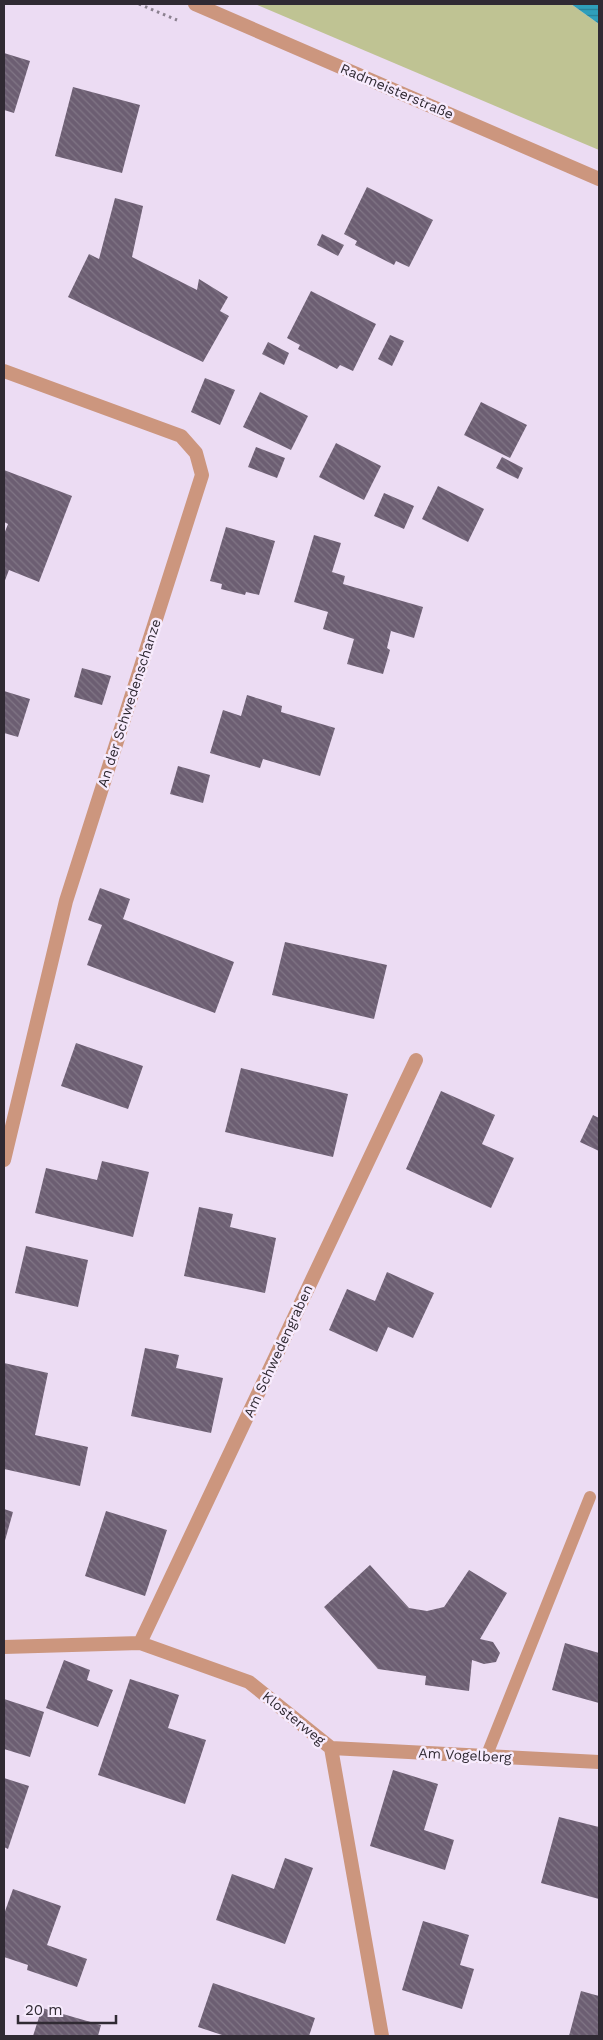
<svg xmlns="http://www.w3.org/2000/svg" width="603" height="2040" viewBox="0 0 603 2040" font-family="'Work Sans',sans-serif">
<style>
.grass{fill:#bfc393}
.water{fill:url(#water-rules)}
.building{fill:url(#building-back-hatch)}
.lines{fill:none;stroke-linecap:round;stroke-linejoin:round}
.path{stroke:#8b808f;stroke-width:3;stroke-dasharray:2.5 4;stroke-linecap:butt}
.service{stroke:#cc967e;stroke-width:12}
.minor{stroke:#cc967e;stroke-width:14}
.tertiary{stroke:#cc967e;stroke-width:14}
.labels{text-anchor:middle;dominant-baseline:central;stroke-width:5;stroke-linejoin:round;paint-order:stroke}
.street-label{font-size:14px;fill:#302a33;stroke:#f7ebfd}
</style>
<defs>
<pattern id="water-rules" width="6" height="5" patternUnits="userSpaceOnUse" patternTransform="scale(1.25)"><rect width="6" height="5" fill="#2f9fbb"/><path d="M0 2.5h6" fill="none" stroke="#288299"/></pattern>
<pattern id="building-back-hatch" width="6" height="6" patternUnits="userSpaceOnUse" patternTransform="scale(1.25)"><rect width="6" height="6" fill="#6c5e72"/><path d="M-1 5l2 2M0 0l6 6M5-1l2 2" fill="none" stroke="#817686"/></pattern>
</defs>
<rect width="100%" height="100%" fill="#ecdcf3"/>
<path class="grass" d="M255,4H571L599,24V150Z"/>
<path class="water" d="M571,4H599V24Z"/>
<path class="building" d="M4,53L30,61L14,113L4,110Z
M73,87L140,105L122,173L55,156Z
M367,187L433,220L409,267L396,261L394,265L355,245L357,241L344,234Z
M115,198L143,206L132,257L197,290L199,279L228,297L220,311L229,316L203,362L68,297L89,254L99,259Z
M322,234L344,245L338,256L317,245Z
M311,291L376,324L353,371L340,365L337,369L318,359L298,349L300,345L287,338Z
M390,335L404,341L392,366L378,359Z
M268,342L289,353L284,365L262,354Z
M205,378L235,390L220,425L191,412Z
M260,392L308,416L291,450L243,427Z
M481,402L527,425L510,458L464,435Z
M336,443L381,466L364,500L319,477Z
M256,447L285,458L277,478L248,467Z
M502,457L523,468L518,479L496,468Z
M4,470L72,496L39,582L9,570L4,583V534L8,524L4,522Z
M438,486L484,509L468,542L422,519Z
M384,493L414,506L404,529L374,516Z
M226,527L275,541L259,595L246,592L245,595L221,589L222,584L210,581Z
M314,535L341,543L332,572L345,576L343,584L423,607L414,638L391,631L387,648L390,650L383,674L347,664L354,639L323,629L328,612L294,602Z
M82,668L111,676L102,705L74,697Z
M4,691L30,699L18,737L4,733Z
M247,695L282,706L281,712L335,728L320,776L263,759L260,768L210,753L223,710L241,716Z
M178,766L210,775L203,803L170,794Z
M100,888L130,899L123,919L234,962L215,1013L87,965L102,925L88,920Z
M285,942L387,965L374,1019L272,995Z
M76,1043L143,1066L128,1109L61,1086Z
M241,1068L348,1094L333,1157L225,1132Z
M441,1091L495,1115L482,1144L514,1158L491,1208L406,1169Z
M593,1115L599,1118V1151L580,1142Z
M102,1161L149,1172L133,1237L35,1213L46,1168L97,1180Z
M199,1207L233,1214L230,1227L276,1238L265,1293L184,1276Z
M26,1246L88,1260L78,1307L15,1293Z
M387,1272L434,1293L413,1338L388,1327L377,1352L329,1330L347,1289L375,1301Z
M145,1348L179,1355L176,1368L223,1378L211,1433L131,1416Z
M4,1363L48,1373L35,1435L88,1447L80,1486L4,1469Z
M4,1509L13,1512L4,1544Z
M106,1511L167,1530L145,1596L85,1576Z
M370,1565L409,1608L427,1611L444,1607L469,1570L507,1593L480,1639L493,1642L500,1653L496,1662L484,1664L472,1660L469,1691L425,1685L426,1676L378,1669L324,1607Z
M565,1643L599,1653V1703L552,1690Z
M64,1660L90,1670L87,1680L113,1690L98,1727L46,1708Z
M130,1679L179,1695L168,1728L206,1740L185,1804L98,1775Z
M4,1699L44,1712L30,1757L4,1749Z
M393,1770L438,1784L424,1830L454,1840L445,1870L370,1846Z
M4,1778L29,1786L8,1849L4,1847Z
M559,1817L599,1827V1899L541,1883Z
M285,1858L313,1868L285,1944L216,1920L232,1874L274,1889Z
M13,1889L61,1906L47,1945L87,1959L77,1987L27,1970L28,1965L4,1957V1914Z
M423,1921L469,1935L460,1965L474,1969L462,2009L402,1990Z
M213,1983L315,2018L309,2036H225L198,2027Z
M581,1991L599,1996V2036H569Z
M42,2008L101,2025L98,2036H33Z"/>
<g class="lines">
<path class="path" d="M139,4L177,20"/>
<path class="service" d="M486,1757L590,1497"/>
<path class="minor" d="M4,371L181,436L196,453L202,475L66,901L4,1160
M140,1643L416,1060
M4,1647L140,1643L249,1682L331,1748L382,2036
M331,1748L599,1762"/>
<path class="tertiary" d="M195,4L599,179"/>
</g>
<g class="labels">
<g class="street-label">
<text transform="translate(397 91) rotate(23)">Radmeisterstraße</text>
<text transform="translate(129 703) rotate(-72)">An der Schwedenschanze</text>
<text transform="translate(278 1351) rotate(-65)">Am Schwedengraben</text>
<text transform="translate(294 1718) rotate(39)">Klosterweg</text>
<text transform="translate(465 1755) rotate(3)">Am Vogelberg</text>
</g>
</g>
<rect width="603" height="2040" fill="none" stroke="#302a33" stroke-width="10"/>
<path d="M18 2015v8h98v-8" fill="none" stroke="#302a33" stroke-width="2.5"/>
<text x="25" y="2015" font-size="15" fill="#302a33" stroke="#f7ebfd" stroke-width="4" paint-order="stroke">20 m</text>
</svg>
